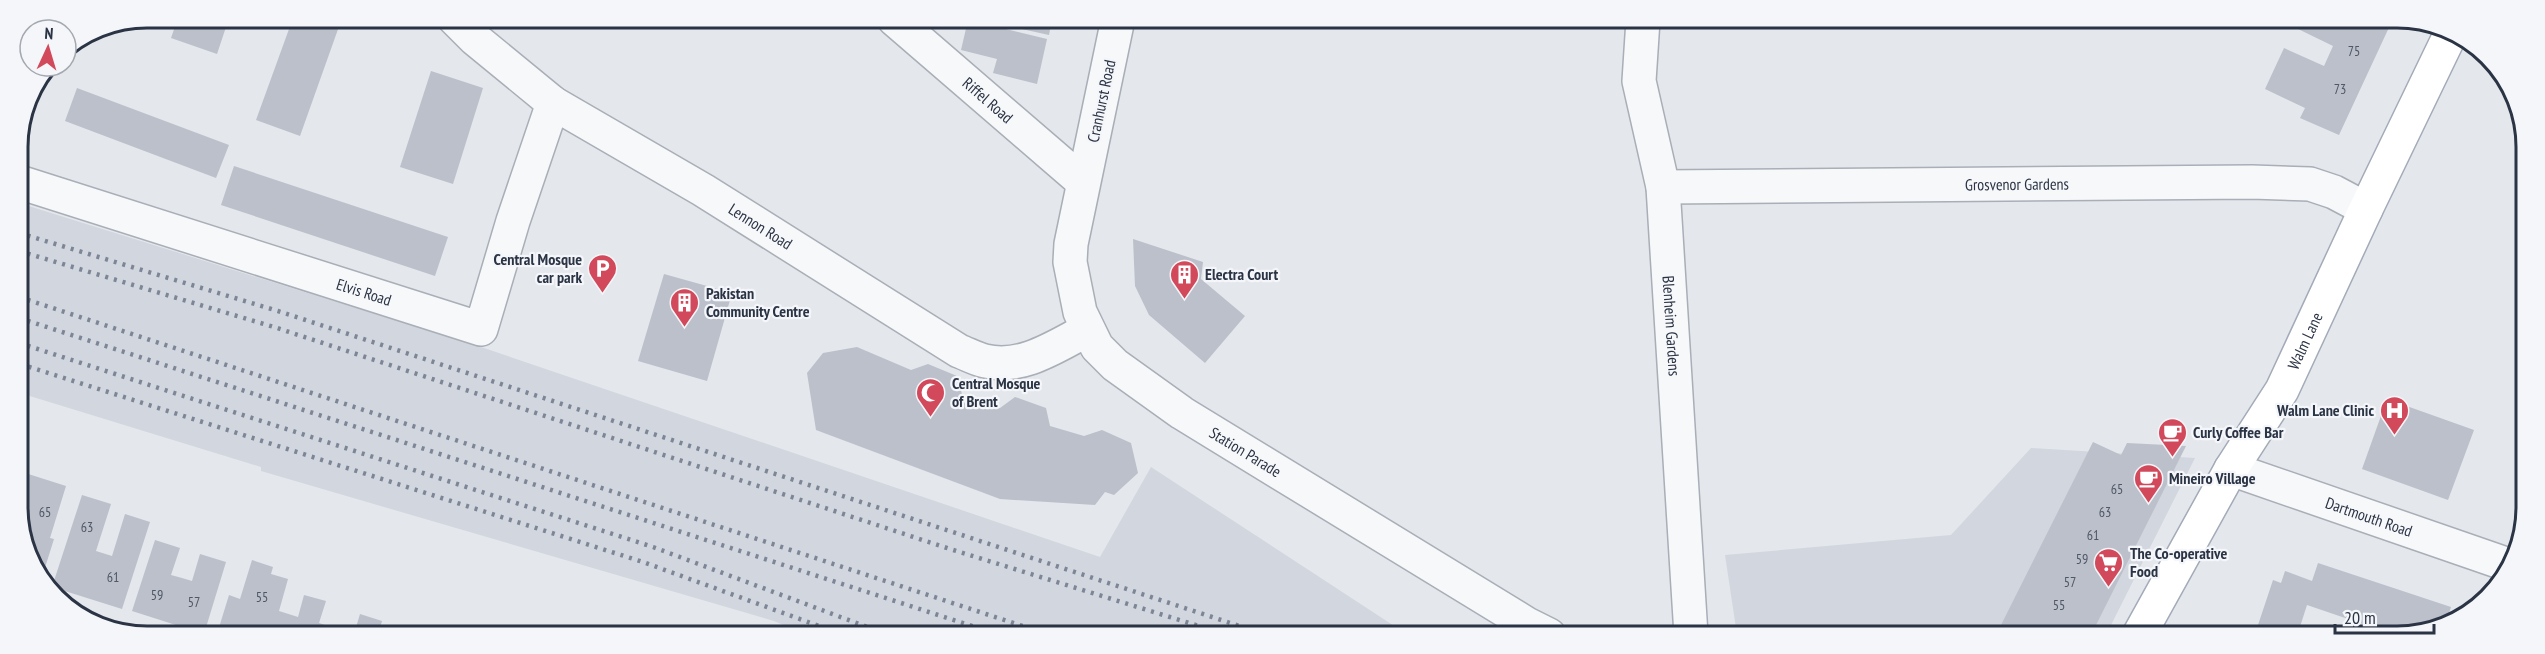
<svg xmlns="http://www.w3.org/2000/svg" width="2545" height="654" viewBox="0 0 2545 654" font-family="'PT Sans Narrow',sans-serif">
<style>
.built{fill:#d2d6de}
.building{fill:#bbc0ca}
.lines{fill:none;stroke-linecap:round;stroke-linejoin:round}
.minor-casing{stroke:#a9aeb7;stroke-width:36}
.primary-casing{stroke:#a3abb8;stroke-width:36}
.minor{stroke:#f7f8fa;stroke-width:33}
.primary{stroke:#fff;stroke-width:33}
.rail{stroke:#7d8696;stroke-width:4.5;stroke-dasharray:3 6;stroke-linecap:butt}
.labels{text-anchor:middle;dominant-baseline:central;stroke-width:4.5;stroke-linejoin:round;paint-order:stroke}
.number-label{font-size:14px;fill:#4f5766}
.street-label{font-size:16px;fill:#2b3445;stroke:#f4f6f9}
.poi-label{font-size:16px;font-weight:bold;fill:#2b3445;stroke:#f4f6f9;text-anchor:start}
.rim{fill:none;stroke:#2b3445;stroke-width:3}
</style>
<rect width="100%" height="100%" fill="#e4e7ec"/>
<path class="built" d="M19,203L484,348L1100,557L1151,467L1408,635L805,634L774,621L261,471V467L20,393Z
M2031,448L2195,458L2106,635H1737L1725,555L1951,535Z"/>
<path class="building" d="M178,18H229L217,54L171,38Z
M293,18H342L300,136L256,120Z
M1005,19H1052L1049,35L1004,25Z
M968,20L1047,39L1037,84L993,73L997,59L961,50Z
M2297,20L2392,21L2339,135L2300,118L2305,108L2265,89L2284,48L2324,66L2333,46L2294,27Z
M431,71L483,88L453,184L400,167Z
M77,88L229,145L216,178L65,121Z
M234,166L448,237L435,276L221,205Z
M1133,239L1203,262L1201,279L1245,316L1205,363L1149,315L1135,286Z
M664,274L732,293L707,381L638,361Z
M857,347L911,370L928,364L957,376L962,394L1000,408L1015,397L1046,408L1050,426L1084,436L1102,430L1131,443L1138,473L1114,495L1105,492L1095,505L1000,499L816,430L807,373L823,353Z
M2387,399L2474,430L2448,500L2362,469Z
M2093,442L2121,455L2127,443L2186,446L2091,635H2021L2001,625Z
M22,472L66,486L50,538L54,539L43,574L21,532Z
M82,495L111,504L96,551L112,556L125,514L150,522L122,609L52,587Z
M155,540L180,548L171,575L182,578L192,581L200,554L226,562L204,634L132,611Z
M252,560L273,567L271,574L288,579L279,611L298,617L304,595L326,601L319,623L331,627L329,634H217L229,595L240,599Z
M2318,563L2451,607L2447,619L2405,636H2398L2307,605L2297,636H2269L2256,631L2273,580L2281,583L2285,571L2312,581Z
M360,614L382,621L378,634H354Z"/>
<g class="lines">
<defs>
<g id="minor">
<path id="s1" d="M454,18L475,39L553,103L703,190L959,351C967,354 976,359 985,361C1022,370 1056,346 1087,330"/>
<path id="s2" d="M894,19L1083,182"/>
<path id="s3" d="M1118,19L1071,244L1070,262L1080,312L1097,347L1115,365L1182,413L1527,624L1549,635"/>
<path id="s4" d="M1643,20L1639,81L1663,187L1691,635"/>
<path id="s5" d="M19,182L481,329L513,221L553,103"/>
<path id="s6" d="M1663,187L2252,182L2310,184L2334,192L2366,209"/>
<path id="s7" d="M2231,469L2506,564"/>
</g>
<g id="primary">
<path id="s8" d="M2139,635L2231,469L2282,390L2366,209L2450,35"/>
</g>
</defs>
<use href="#minor" class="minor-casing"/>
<use href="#primary" class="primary-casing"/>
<use href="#minor" class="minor"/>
<use href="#primary" class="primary"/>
<path class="rail" d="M19,233L278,311L1267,635
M19,251L274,327L950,549L1228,635
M19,297L1047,634
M19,318L997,634
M19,343L653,547L886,634
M20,364L643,562L841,634"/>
</g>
<defs>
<symbol id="parking-pin" viewBox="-11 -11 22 30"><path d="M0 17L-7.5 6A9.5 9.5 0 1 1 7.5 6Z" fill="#d1495b" stroke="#f4f6f9"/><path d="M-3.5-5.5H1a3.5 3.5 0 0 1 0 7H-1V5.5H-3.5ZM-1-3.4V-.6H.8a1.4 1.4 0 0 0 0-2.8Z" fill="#fff"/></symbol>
<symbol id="building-pin" viewBox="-11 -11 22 30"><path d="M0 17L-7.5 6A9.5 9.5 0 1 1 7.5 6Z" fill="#d1495b" stroke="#f4f6f9"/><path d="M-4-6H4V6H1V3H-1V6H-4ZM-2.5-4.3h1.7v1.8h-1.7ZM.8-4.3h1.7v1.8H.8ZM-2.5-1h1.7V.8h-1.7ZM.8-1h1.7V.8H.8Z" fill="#fff"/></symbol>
<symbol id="mosque-pin" viewBox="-11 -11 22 30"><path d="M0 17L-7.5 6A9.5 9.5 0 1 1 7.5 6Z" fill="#d1495b" stroke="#f4f6f9"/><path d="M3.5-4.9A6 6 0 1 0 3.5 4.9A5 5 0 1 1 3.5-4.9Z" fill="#fff"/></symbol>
<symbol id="hospital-pin" viewBox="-11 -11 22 30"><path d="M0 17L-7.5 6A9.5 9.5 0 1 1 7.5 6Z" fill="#d1495b" stroke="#f4f6f9"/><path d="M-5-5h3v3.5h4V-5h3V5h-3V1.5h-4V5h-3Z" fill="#fff"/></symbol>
<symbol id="cafe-pin" viewBox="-11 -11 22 30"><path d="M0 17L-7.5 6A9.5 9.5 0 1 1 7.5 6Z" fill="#d1495b" stroke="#f4f6f9"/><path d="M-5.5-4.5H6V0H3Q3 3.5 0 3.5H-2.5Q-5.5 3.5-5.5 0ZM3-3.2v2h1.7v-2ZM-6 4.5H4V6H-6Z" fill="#fff"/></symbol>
<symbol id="supermarket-pin" viewBox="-11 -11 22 30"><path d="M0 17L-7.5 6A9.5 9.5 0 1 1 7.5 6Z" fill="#d1495b" stroke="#f4f6f9"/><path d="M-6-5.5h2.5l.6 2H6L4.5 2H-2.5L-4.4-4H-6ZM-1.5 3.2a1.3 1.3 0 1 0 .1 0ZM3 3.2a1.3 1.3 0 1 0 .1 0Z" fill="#fff"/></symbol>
</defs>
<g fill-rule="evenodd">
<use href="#parking-pin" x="586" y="252" width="33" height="45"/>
<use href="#building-pin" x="1168" y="258" width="33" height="45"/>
<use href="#building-pin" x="668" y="286" width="33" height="45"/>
<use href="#mosque-pin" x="914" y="376" width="33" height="45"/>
<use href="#hospital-pin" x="2378" y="394" width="33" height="45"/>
<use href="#cafe-pin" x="2156" y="416" width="33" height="45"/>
<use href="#cafe-pin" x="2132" y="462" width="33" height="45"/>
<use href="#supermarket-pin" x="2092" y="546" width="33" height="45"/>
</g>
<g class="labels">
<g class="number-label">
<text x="2354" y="51">75</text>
<text x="2340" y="89">73</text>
<text x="2117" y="489">65</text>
<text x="45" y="512">65</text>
<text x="2105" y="512">63</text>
<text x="87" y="527">63</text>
<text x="2093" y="535">61</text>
<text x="2082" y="559">59</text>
<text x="113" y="577">61</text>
<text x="2070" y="582">57</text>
<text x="157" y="595">59</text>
<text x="262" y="597">55</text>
<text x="194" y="602">57</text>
<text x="2059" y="605">55</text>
</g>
<g class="street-label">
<text stroke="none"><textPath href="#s2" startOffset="124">Riffel Road</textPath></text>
<text transform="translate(1101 101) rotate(-78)">Cranhurst Road</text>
<text stroke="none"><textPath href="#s6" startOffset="354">Grosvenor Gardens</textPath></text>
<text stroke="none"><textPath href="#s1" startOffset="372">Lennon Road</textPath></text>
<text stroke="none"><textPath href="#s5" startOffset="362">Elvis Road</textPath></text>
<text stroke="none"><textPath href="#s4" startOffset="309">Blenheim Gardens</textPath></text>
<text stroke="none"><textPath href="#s8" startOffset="338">Walm Lane</textPath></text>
<text stroke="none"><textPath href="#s3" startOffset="520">Station Parade</textPath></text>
<text stroke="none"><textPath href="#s7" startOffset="146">Dartmouth Road</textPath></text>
</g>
<g class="poi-label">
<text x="582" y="259" text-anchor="end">Central Mosque<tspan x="582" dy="18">car park</tspan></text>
<text x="1205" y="274">Electra Court</text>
<text x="706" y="293">Pakistan<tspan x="706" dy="18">Community Centre</tspan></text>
<text x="952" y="383">Central Mosque<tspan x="952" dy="18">of Brent</tspan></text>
<text x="2374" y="410" text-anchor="end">Walm Lane Clinic</text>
<text x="2193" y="432">Curly Coffee Bar</text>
<text x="2169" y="478">Mineiro Village</text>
<text x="2130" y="553">The Co-operative<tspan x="2130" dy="18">Food</tspan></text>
</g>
</g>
<path d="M0 0H2545V654H0ZM147 28H2397A119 119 0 0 1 2516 147V507A119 119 0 0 1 2397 626H147A119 119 0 0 1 28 507V147A119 119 0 0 1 147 28Z" fill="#f4f6f9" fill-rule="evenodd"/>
<path class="rim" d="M147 28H2397A119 119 0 0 1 2516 147V507A119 119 0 0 1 2397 626H147A119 119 0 0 1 28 507V147A119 119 0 0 1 147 28Z"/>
<g transform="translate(48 48) rotate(4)"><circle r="28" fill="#f4f6f9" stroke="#a4a8b1" stroke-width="1.5"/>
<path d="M0-4.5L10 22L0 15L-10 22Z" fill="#d1495b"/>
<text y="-9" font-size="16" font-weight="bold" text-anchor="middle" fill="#2b3445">N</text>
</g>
<path d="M2335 624v9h99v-9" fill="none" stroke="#2b3445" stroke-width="3"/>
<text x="2344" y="624" font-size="18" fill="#2b3445" stroke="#f4f6f9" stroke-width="4.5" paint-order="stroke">20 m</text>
</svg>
